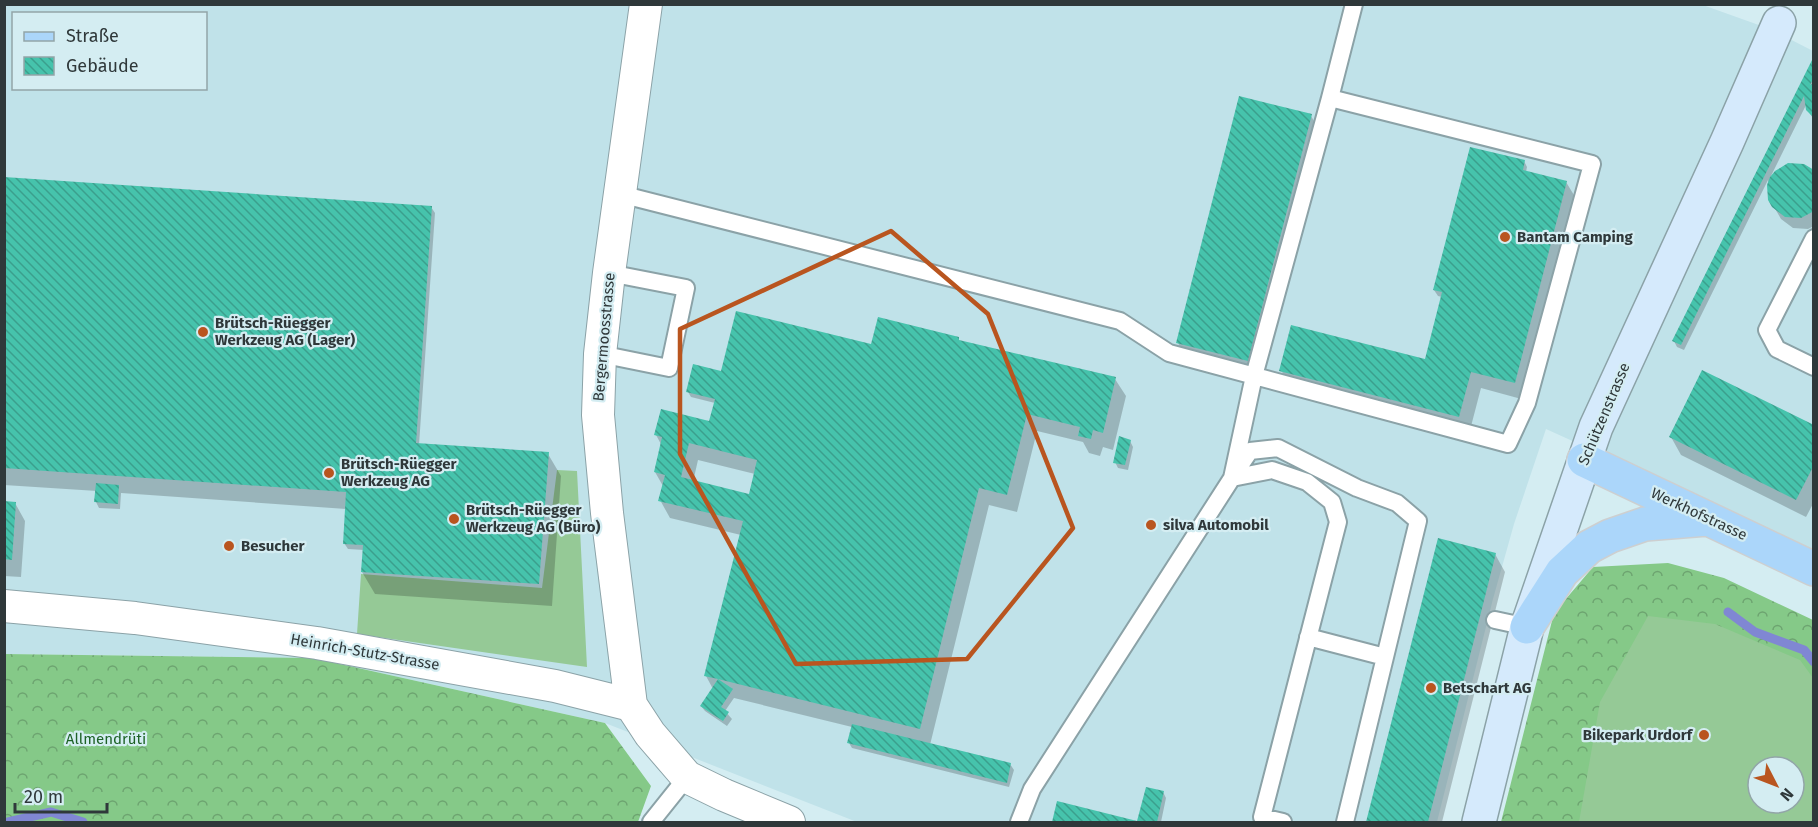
<svg xmlns="http://www.w3.org/2000/svg" width="1818" height="827" viewBox="0 0 1818 827" font-family="'Fira Sans',sans-serif">
<style>
.built{fill:#c0e2e9;fill-rule:evenodd}
.forest{fill:url(#forest-crowns);fill-rule:evenodd}
.garden{fill:#95c996;fill-rule:evenodd}
.shadow{fill:#0003;fill-rule:evenodd}
.lines{fill:none;stroke-linecap:round;stroke-linejoin:round}
.stream{stroke:#8087d3;stroke-width:9}
.building{fill:url(#building-back-hatch);fill-rule:evenodd}
.lane-casing{stroke:#8ba2a7;stroke-width:20}
.street-casing{stroke:#8ba2a7;stroke-width:34}
.secondary-casing{stroke:#8ba2a7;stroke-width:36}
.primary-casing{stroke:#cdcfd0;stroke-width:36}
.lane{stroke:#fff;stroke-width:16}
.street{stroke:#fff;stroke-width:32}
.secondary{stroke:#d5eafc;stroke-width:33}
.primary{stroke:#abd6fa;stroke-width:33}
.marked{fill:none;stroke:#b9551f;stroke-width:4.5;stroke-linejoin:round}
.poi-dot{fill:#b9551f;stroke:#d4edf2;stroke-width:2}
.labels{text-anchor:middle;dominant-baseline:central;stroke-width:4.5;stroke-linejoin:round;paint-order:stroke}
.poi-label{font-size:15px;font-weight:bold;fill:#2f383a;stroke:#d4edf2;text-anchor:start}
.street-label{font-size:15px;fill:#2f383a;stroke:#d4edf2}
.park-label{font-size:15px;fill:#1d6226;stroke:#d4edf2}
</style>
<defs>
<pattern id="forest-crowns" width="20" height="18" patternUnits="userSpaceOnUse" patternTransform="scale(1.5)"><rect width="20" height="18" fill="#85c988"/><path d="M2 6a3 3 0 1 1 6 0M12 15a3 3 0 1 1 6 0" fill="none" stroke="#6da470"/></pattern>
<pattern id="building-back-hatch" width="6" height="6" patternUnits="userSpaceOnUse" patternTransform="scale(1.5)"><rect width="6" height="6" fill="#46c3ac"/><path d="M-1 5l2 2M0 0l6 6M5-1l2 2" fill="none" stroke="#3b9f8d"/></pattern>
</defs>
<rect width="100%" height="100%" fill="#d4edf2"/>
<path class="built" d="M1700,4L1770,29L1813,51V550L1546,429L1514,524L1493,599L1437,822H857L605,723L313,658L5,654V5ZM14,14H206V88H14Z"/>
<path class="forest" d="M1668,563L1724,578L1813,620V822H1501L1554,613L1593,567ZM1758,767H1794V803H1758Z
M5,654L313,658L605,723L651,786L638,822H5Z"/>
<path class="garden" d="M557,470L577,471L587,667L357,634L361,574L542,588Z
M1648,616L1715,624L1800,660L1813,678V822H1579L1600,702ZM1758,767H1794V803H1758Z"/>
<path class="shadow" d="M1814,59V120L1807,109V103L1770,178L1814,174V226L1808,229L1793,228L1781,219L1770,200L1768,180L1684,350L1677,347L1674,341Z
M1311,116L1314,121L1251,366L1181,349L1178,343Z
M1524,161L1527,167L1526,172L1566,182L1577,200L1525,400L1481,388L1469,434L1291,388L1281,370L1426,360L1442,297L1438,296L1434,290Z
M4,178L431,207L435,213L419,445L548,454L561,476L552,606L375,594L362,572L364,550L348,549L344,543L346,509L121,493L120,509L99,508L96,502L97,491L4,485Z
M958,338L960,342L1115,379L1126,396L1113,450L1103,447L1100,456L1089,453L1083,442L1037,431L1017,512L989,505L930,745L1010,764L1014,770L1009,787L852,748L849,743L852,727L734,698L725,711L732,719L727,726L705,711L701,706L713,689L706,676L741,535L670,518L660,500L663,486L655,472L662,446L656,435L710,423L715,403L691,397L688,392L722,373L872,345ZM698,460L755,474L750,496L693,482Z
M1814,427V502L1806,517L1681,455L1671,437Z
M1130,441L1133,447L1128,470L1118,468L1115,462Z
M4,503H15L25,521L21,577L4,576Z
M1439,540L1495,554L1505,572L1442,822H1368Z
M1147,788L1163,792L1166,798L1161,822H1054L1058,803L1138,822Z"/>
<g class="lines">
<path class="stream" d="M1728,612L1755,632L1804,650L1814,662
M8,822L51,812L83,822"/>
</g>
<path class="building" d="M1814,56V78L1810,85L1814,83V118L1806,110L1804,96L1681,345L1672,341Z
M1239,96L1312,114L1248,361L1176,343Z
M1470,147L1525,160L1523,170L1567,181L1515,383L1471,372L1459,417L1279,371L1291,325L1425,359L1442,292L1433,290Z
M1788,163L1804,164L1814,170V211L1801,218L1785,217L1772,207L1768,200L1767,185L1770,177L1775,171Z
M4,177L432,206L416,443L549,452L539,584L361,572L363,545L343,544L346,492L4,468Z
M736,311L871,344L878,317L959,337V340L1116,377L1103,433L1093,430L1091,439L1078,436L1080,427L1027,414L1007,495L979,488L920,729L718,679L733,689L721,707L729,712L723,721L700,706L718,679L704,676L743,521L658,501L665,475L654,472L662,437L654,435L661,409L709,421L715,399L686,392L693,364L721,371ZM689,443L757,460L749,494L681,477Z
M1702,370L1814,425V465L1796,500L1669,437Z
M1119,436L1131,440L1125,465L1113,463Z
M96,483L119,485L118,504L94,502Z
M4,501L16,502L12,560L4,559Z
M1438,538L1496,553L1428,822H1366Z
M852,724L1011,763L1007,783L847,743Z
M1146,787L1164,791L1157,822H1052L1057,801L1137,821Z"/>
<g class="lines">
<defs>
<path id="lane" d="M620,194L1120,321L1169,353L1508,444L1527,403L1592,164L1330,98L1354,4
M1814,238L1767,330L1777,349L1814,367
M600,354L669,368L686,288L609,273
M1237,470L1250,451L1278,448L1357,488L1397,503L1418,521L1345,822
M1232,478L1272,470L1307,482L1332,502L1338,522L1262,817L1283,822
M1495,620L1527,627
M1308,637L1385,657
M651,822L687,777
M1019,822L1032,789L1232,478L1254,376L1330,98"/>
<path id="street" d="M4,606L135,618L317,643L555,686L631,705L650,734L687,777L724,795L789,822
M631,705L607,513L598,415L600,354L609,273L646,4"/>
<path id="secondary" d="M1479,822L1527,627L1596,427L1727,142L1779,23"/>
<path id="primary" d="M1584,460L1814,569
M1527,627L1562,572L1589,547L1610,536L1645,524L1707,519"/>
</defs>
<use href="#lane" class="lane-casing"/>
<use href="#street" class="street-casing"/>
<use href="#secondary" class="secondary-casing"/>
<use href="#primary" class="primary-casing"/>
<use href="#lane" class="lane"/>
<use href="#street" class="street"/>
<use href="#secondary" class="secondary"/>
<use href="#primary" class="primary"/>
</g>
<path class="marked" d="M891,231L988,314L1073,528L967,659L796,664L680,454V329Z"/>
<g class="poi-dot">
<circle cx="1505" cy="237" r="6"/>
<circle cx="203" cy="332" r="6"/>
<circle cx="329" cy="473" r="6"/>
<circle cx="454" cy="519" r="6"/>
<circle cx="1151" cy="525" r="6"/>
<circle cx="229" cy="546" r="6"/>
<circle cx="1431" cy="688" r="6"/>
<circle cx="1704" cy="735" r="6"/>
</g>
<g class="labels">
<g class="poi-label">
<text x="1517" y="237">Bantam Camping</text>
<text x="215" y="323">Brütsch-Rüegger<tspan x="215" dy="17">Werkzeug AG (Lager)</tspan></text>
<text x="341" y="464">Brütsch-Rüegger<tspan x="341" dy="17">Werkzeug AG</tspan></text>
<text x="466" y="510">Brütsch-Rüegger<tspan x="466" dy="17">Werkzeug AG (Büro)</tspan></text>
<text x="1163" y="525">silva Automobil</text>
<text x="241" y="546">Besucher</text>
<text x="1443" y="688">Betschart AG</text>
<text x="1692" y="735" text-anchor="end">Bikepark Urdorf</text>
</g>
<g class="street-label">
<text transform="translate(604 337) rotate(-85)">Bergermoosstrasse</text>
<text transform="translate(1604 414) rotate(-67)">Schützenstrasse</text>
<text transform="translate(1699 514) rotate(25)">Werkhofstrasse</text>
<text transform="translate(365 652) rotate(10)">Heinrich-Stutz-Strasse</text>
</g>
<g class="park-label">
<text x="106" y="739">Allmendrüti</text>
</g>
</g>
<rect width="1818" height="827" fill="none" stroke="#2f383a" stroke-width="12"/>
<rect x="12" y="12" width="195" height="78" fill="#d4edf2" stroke="#92a5a8" stroke-width="1.5"/>
<rect x="24" y="32" width="30" height="9" fill="#abd6fa" stroke="#92a5a8" stroke-width="1.5"/>
<text x="66" y="42" font-size="18" fill="#2f383a">Straße</text>
<rect x="24" y="57" width="30" height="18" fill="url(#building-back-hatch)" stroke="#92a5a8" stroke-width="1.5"/>
<text x="66" y="72" font-size="18" fill="#2f383a">Gebäude</text>
<g transform="translate(1776 785) rotate(132)"><circle r="28" fill="#d4edf2" stroke="#92a5a8" stroke-width="1.5"/>
<path d="M0-4.5L10 22L0 15L-10 22Z" fill="#b9551f"/>
<text y="-9" font-size="16" font-weight="bold" text-anchor="middle" fill="#2f383a">N</text>
</g>
<path d="M15 803v9h92v-9" fill="none" stroke="#2f383a" stroke-width="3"/>
<text x="24" y="803" font-size="18" fill="#2f383a" stroke="#d4edf2" stroke-width="4.5" paint-order="stroke">20 m</text>
</svg>
